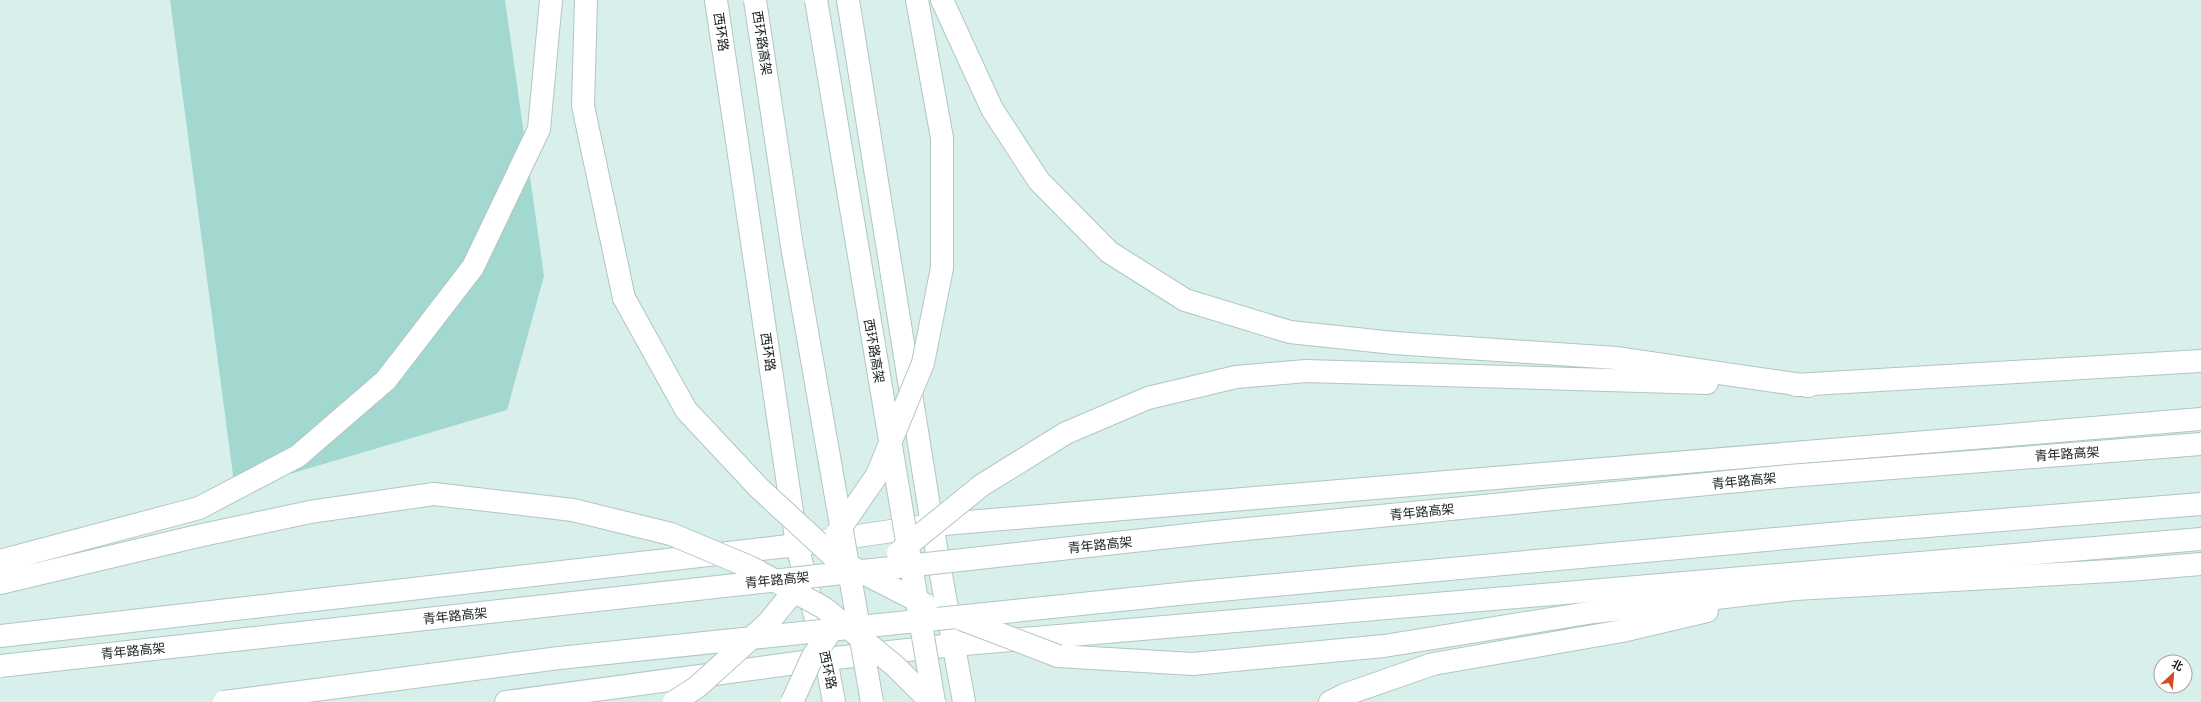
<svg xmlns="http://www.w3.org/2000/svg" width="2201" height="702" viewBox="0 0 2201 702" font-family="Helvetica,'Noto Sans SC',sans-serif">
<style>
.green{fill:#a3d8d1}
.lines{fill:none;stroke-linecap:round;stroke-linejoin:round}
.secondary-casing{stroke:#b0c6c3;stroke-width:24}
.primary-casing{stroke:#b0c6c3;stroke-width:24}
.trunk-casing{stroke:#b0c6c3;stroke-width:24}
.secondary{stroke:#fff;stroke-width:22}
.primary{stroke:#fff;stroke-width:22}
.trunk{stroke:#fff;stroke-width:22}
.trunk-bridge-casing{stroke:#b0c6c3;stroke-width:24;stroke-linecap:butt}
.trunk-bridge{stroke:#fff;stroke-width:22}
.labels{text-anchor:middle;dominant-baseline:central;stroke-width:4;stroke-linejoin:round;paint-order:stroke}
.street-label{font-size:13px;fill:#161e1d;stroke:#fff}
</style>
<rect width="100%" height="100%" fill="#d9efeb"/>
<path class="green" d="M170,0H505L544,276L507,410L235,490Z"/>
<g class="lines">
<defs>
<path id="secondary" d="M0,636L797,545L932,525L2201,419
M506,702L826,659L953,645L2201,539"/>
<path id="primary" d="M716,0L797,545L826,659L834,702
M848,0L932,525L964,702"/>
<path id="trunk" d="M586,0L583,106L624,298
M917,0L942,138V268
M942,0L992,109L1039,181L1109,252L1185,300L1290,332L1394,343L1616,358L1809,386
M1236,377L1306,371L1707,383
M1795,385L2201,361
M0,561L199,508L298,456L386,380L473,267L539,129L551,0
M0,583L198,536L310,512L434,494
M1058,656L1193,664L1384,646L1594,612L1795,589L2128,570L2201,564
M1330,702L1344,695L1433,664L1622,631L1707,611"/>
</defs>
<use href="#secondary" class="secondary-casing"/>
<use href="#primary" class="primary-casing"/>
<use href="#trunk" class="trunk-casing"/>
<use href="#secondary" class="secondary"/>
<use href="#primary" class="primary"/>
<use href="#trunk" class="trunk"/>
<defs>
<path id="trunk-bridge" d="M755,0L792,246L872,702
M816,0L934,702
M624,298L686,410L759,488L836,559L926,605
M434,494L573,510L671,534L752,568L824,608L895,666L931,702
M837,533L877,475L923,363L942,268
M898,553L982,485L1066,433L1148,398L1236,377
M961,619L1058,656
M0,666L1206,533L1789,476L2201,444
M224,702L559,658L1188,593L1852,532L2201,504
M674,702L697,687L768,623L803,580
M792,702L813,656L837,623"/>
</defs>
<use href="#trunk-bridge" class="trunk-bridge-casing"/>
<use href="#trunk-bridge" class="trunk-bridge"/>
</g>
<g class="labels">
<g class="street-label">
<text transform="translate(721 32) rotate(82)">西环路</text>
<text transform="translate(762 43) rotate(81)">西环路高架</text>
<text transform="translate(874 351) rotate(80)">西环路高架</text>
<text transform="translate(768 352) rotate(82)">西环路</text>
<text transform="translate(2067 454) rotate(-4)">青年路高架</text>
<text transform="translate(1744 481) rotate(-6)">青年路高架</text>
<text transform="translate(1422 512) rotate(-6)">青年路高架</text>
<text transform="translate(1100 545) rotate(-6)">青年路高架</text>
<text transform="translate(777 580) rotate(-6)">青年路高架</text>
<text transform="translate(455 616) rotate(-6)">青年路高架</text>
<text transform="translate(133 651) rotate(-6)">青年路高架</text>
<text transform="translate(828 670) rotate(78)">西环路</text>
</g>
</g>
<g transform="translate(2173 674) rotate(26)"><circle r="19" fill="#ffffff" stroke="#a2a5a5"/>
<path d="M0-3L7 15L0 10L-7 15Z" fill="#d44b25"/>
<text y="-6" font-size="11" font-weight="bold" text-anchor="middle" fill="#161e1d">北</text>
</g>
</svg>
